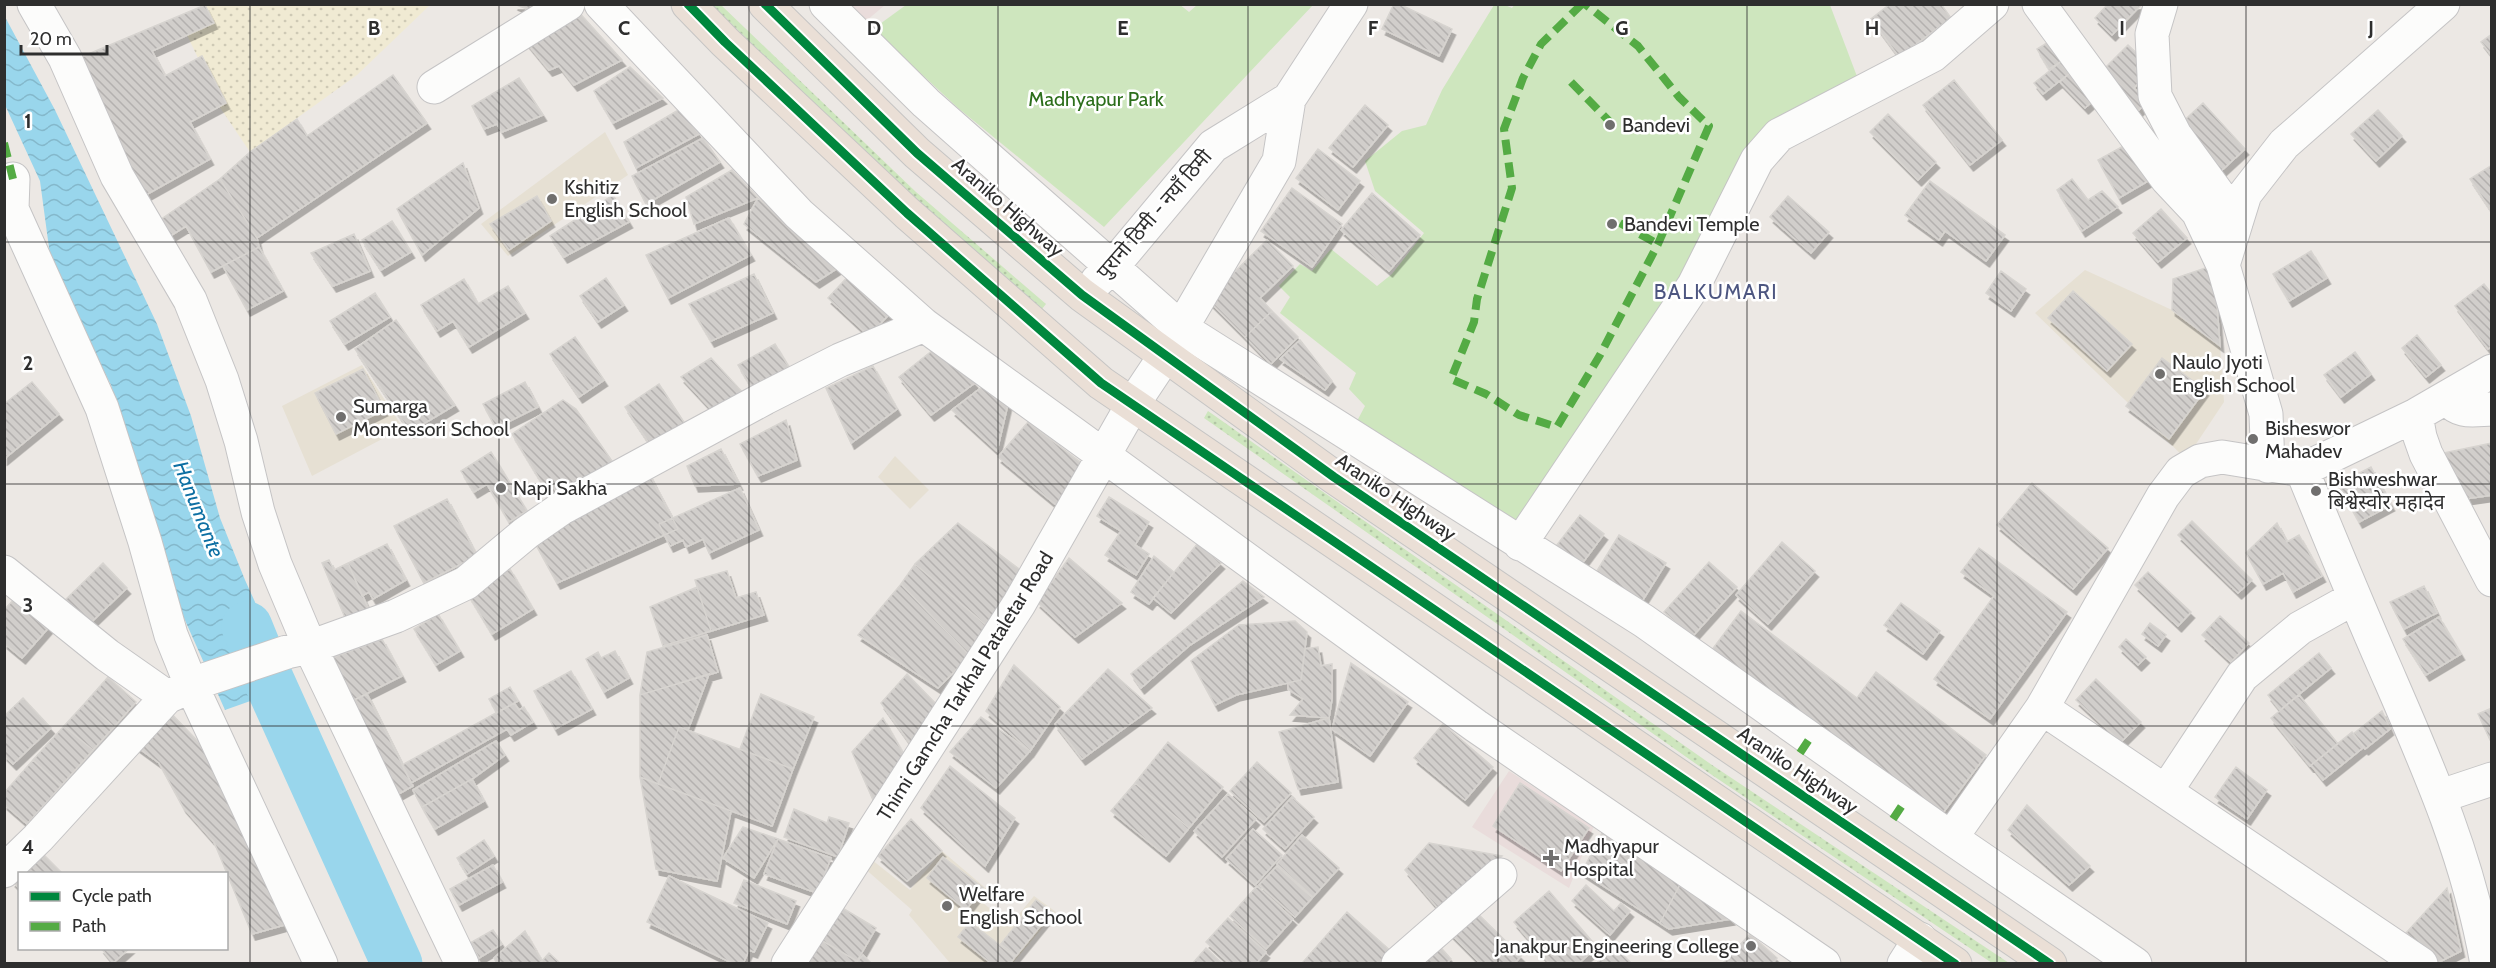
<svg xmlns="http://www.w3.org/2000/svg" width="2496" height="968" viewBox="0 0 2496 968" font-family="Cabin,'Noto Sans Devanagari',sans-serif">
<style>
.education{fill:#e6e0d3}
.medical{fill:#e9dcdb}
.grass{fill:url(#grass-dots)}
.sand{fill:url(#sand-dots)}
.park{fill:#cee6be}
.water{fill:url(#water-waves)}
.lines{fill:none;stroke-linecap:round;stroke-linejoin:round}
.river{stroke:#99d6ec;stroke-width:51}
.building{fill:url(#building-back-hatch);stroke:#d7d4d0;stroke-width:1.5;filter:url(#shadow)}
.minor-casing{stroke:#c5c4c5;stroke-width:35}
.highway-casing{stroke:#c6c5c4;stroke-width:35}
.minor{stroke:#fcfcfb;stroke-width:33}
.highway{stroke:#eadfd6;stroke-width:33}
.quiet{stroke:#54ab44;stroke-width:8;stroke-dasharray:15 8;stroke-linecap:butt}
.cycleway-casing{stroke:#fff;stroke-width:13}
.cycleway{stroke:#00873e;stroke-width:9}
.grid{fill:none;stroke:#2e2e2e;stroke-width:1.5;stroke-opacity:0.55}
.poi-dot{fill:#706f6e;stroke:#fff;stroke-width:2}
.labels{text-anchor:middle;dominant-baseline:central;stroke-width:5;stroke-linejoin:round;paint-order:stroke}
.park-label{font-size:20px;fill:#2c6e1b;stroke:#fff}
.poi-label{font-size:20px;fill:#2e2e2e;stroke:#fff;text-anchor:start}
.street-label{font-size:20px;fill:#2e2e2e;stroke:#fff}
.neighbourhood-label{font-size:21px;letter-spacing:1.5px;fill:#4d5680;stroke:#fff}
.water-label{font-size:21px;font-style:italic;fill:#0d6fa3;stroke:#fff}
.grid-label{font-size:20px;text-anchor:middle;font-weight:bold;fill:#2e2e2e;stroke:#fff;stroke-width:5;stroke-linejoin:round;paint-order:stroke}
</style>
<defs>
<pattern id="grass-dots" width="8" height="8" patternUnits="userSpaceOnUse" patternTransform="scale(1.5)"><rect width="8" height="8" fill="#cee6be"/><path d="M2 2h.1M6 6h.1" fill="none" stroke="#b1c6a4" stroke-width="1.8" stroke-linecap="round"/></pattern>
<pattern id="sand-dots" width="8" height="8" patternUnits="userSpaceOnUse" patternTransform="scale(1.5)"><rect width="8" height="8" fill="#f0ead3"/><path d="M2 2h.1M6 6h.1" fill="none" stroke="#cec9b5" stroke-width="1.8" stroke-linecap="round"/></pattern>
<pattern id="water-waves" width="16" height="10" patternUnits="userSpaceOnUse" patternTransform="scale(1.5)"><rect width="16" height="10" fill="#99d6ec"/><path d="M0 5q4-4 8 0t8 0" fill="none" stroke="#84b8cb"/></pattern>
<pattern id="building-back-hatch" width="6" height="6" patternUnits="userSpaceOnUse" patternTransform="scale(1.5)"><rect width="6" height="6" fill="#d1cecb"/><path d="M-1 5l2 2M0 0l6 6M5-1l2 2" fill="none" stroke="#b4b1af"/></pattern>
<filter id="shadow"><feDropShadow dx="3.5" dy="6" stdDeviation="0" flood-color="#0004"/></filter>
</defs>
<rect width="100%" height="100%" fill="#ece8e4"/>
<path class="education" d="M605,132L628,175L508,256L481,224Z
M2085,270L2172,310L2220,346L2224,402L2186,459L2035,313Z
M362,365L403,428L312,476L282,406Z
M895,456L929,490L910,509L878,477Z
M942,851L989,891L982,902L1010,925L1034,896L1056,912L1013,963H950L909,915L912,910L863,867L872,860L910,890Z"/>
<path class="medical" d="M849,5H885L866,21Z
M1509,771L1594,826L1569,888L1472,827Z"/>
<path class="grass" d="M712,5H721L916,192L1046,304L1042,309L910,198Z
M1208,411L1712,765L2009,963H1992L1709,773L1204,418Z"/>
<path class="sand" d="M205,5H430L357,75L250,152L219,106L226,102L202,56L198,58L187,35L214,23Z"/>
<path class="park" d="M1179,4L1189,12L1197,5H1313L1104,227L958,108L873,29L906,5Z
M1515,4L1830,5L1861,87L1773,128L1687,278L1521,533L1356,423L1365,406L1349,389L1356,373L1280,313L1290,297L1279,286L1300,264L1312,271L1331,249L1377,286L1392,274L1424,233L1375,191L1365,161L1402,131L1426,125L1442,90L1494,5H1505L1512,8Z"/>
<path class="water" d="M4,15L55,110L157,324L191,416L220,518L245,580L293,686L225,710L167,580L141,481L111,385L69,303L50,255L40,181L5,105Z"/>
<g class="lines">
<path class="river" d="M247,627L269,681L397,964"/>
</g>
<path class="building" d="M514,4H535L530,10Z
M1394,4H1399L1452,29L1439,56L1382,29Z
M1890,4H1941L1951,18L1899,57L1871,19Z
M2108,4H2142L2112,35L2095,18Z
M205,5L214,23L152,51L165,76L202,56L226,103L190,122L210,159L144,196L79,58Z
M575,8L622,60L574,85L559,66L549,70L525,41Z
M2492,34V56L2481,42Z
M2050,41L2062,61L2049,69L2037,49Z
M2128,45L2144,60L2136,69L2144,77L2134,88L2148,101L2136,113L2098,75Z
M2062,61L2071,72L2043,94L2034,83Z
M630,67L663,98L613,123L594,91Z
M2071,72L2095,99L2085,108L2060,82Z
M393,75L427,123L257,238L220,179L250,152L297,119L307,136Z
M519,78L543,115L502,132L497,124L484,129L472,106Z
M1954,80L2002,140L1970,165L1923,105Z
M2203,103L2245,149L2220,172L2177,127Z
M1365,105L1388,125L1353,167L1329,148Z
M680,109L699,134L636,168L624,142Z
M2378,110L2402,136L2376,161L2351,134Z
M1888,114L1936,162L1918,180L1870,132Z
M703,138L720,162L646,204L632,176Z
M2127,144L2148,181L2119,198L2098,160Z
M1318,149L1360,181L1338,210L1296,178Z
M463,163L479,208L422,255L397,209Z
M2492,165V212L2470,179Z
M732,170L758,198L694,224L686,197Z
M220,179L257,238L259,247L211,272L186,226L167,238L157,222Z
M2072,179L2088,200L2102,191L2118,207L2082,231L2057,190Z
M1930,181L2005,235L1986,261L1945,231L1939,240L1905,215Z
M1292,188L1342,224L1312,267L1261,231Z
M1372,193L1420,235L1389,271L1341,230Z
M613,195L629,222L564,257L550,236Z
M537,196L551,221L509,250L490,224Z
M1788,196L1829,232L1811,253L1770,217Z
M758,198L841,266L816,282L744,224Z
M2161,209L2187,238L2158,262L2133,233Z
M729,218L751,255L668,298L646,255Z
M392,221L411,252L381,270L362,240Z
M354,234L370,271L333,286L311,253Z
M1267,240L1293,266L1260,298L1272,311L1245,337L1207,299Z
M259,247L283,291L247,310L223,266Z
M2311,251L2327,278L2289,301L2273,274Z
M2214,265L2220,346L2172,310L2173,279Z
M853,271L894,309L869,336L828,298Z
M2001,271L2026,289L2011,311L1986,293Z
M754,274L773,313L711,341L689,304Z
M606,278L624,305L598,322L580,296Z
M464,279L478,304L508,286L525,313L469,347L453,321L437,331L421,305Z
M2484,284L2492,294V346L2488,349L2455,306Z
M2073,291L2132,344L2107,371L2048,318Z
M375,293L390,317L345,344L330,321Z
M1272,311L1298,337L1271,364L1245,337Z
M396,320L455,405L410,432L355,349Z
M2417,335L2441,365L2426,377L2402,348Z
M575,337L604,380L579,397L550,354Z
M1300,340L1332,381L1325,390L1280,359Z
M775,344L793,374L756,395L738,365Z
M938,346L975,383L931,415L899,377Z
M2355,352L2371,374L2341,397L2324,375Z
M711,358L745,395L714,412L681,377Z
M2162,358L2205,390L2169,439L2126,406Z
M873,366L897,409L851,443L826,388Z
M363,369L384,410L336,434L315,393Z
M32,382L59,414L4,459V404Z
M525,382L538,407L496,428L483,404Z
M659,384L687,427L653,449L625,407Z
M986,384L1008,404L997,451L952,410Z
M563,400L576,409L614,464L554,503L512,434Z
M786,420L797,460L758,476L740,444Z
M1028,422L1084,465L1061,509L998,457Z
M2492,443V495L2458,500L2434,455Z
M721,449L739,484L695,486L687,466Z
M491,452L527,511L509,522L487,484L474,492L461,471Z
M2371,467L2391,505L2359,522L2338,484Z
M649,474L678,529L557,583L533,539Z
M2032,483L2108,548L2073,589L1997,525Z
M740,488L759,530L709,553L703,539L686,547L683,540L670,546L659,524Z
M1109,497L1149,522L1135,545L1149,554L1136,575L1105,555L1121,531L1097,516Z
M447,499L477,556L424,583L394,526Z
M1580,515L1604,534L1581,565L1556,546Z
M2192,521L2252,580L2238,593L2178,535Z
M958,523L1027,575L988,627L915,564Z
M2277,523L2287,542L2299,535L2322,576L2293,592L2283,573L2263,584L2246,553Z
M1619,535L1666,563L1641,603L1595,574Z
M1782,542L1815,571L1768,624L1736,595Z
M1198,543L1221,563L1171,613L1153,598Z
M387,544L406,580L373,599L369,592L362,596L348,563Z
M1979,548L2067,612L1990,719L1934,679L1994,596L1961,572Z
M1154,556L1174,572L1149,604L1131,592Z
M1069,558L1122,603L1075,637L1037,602Z
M329,560L334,570L348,563L369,610L346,620L322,563Z
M1709,562L1737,587L1692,637L1664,612Z
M103,563L127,588L82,631L58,607Z
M915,564L988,627L970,656L901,584Z
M510,569L533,609L492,634L468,594Z
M727,571L736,598L756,592L764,615L711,631L695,580Z
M2148,572L2191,612L2178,626L2135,585Z
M1243,581L1264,597L1190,645L1141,688L1131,674Z
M901,584L970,656L938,688L858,635Z
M2424,586L2437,613L2404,629L2390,602Z
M697,587L711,631L663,646L650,607Z
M16,597L50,626L22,658L4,643V610Z
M1901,603L1940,631L1923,654L1884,625Z
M1741,611L1857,698L1876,672L1986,755L1937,821L1711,651Z
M438,614L460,651L436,665L414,629Z
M2220,616L2249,643L2231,662L2202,635Z
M2439,617L2461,654L2426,675L2403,639Z
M1295,621L1307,632L1301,680L1236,695L1215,705L1191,661L1239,625Z
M2150,623L2166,635L2158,646L2142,634Z
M707,635L718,672L640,695L647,652Z
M382,639L402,676L348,703L326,660Z
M2126,639L2146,657L2138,665L2119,647Z
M1318,647L1321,666L1332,664V699L1329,718L1290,715L1303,699L1288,689V683L1301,680L1305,649Z
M615,651L629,678L604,692L586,659L598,652L601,658Z
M2319,653L2331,668L2280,710L2268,695Z
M1351,663L1408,702L1370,756L1332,729Z
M1014,665L1060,707L1030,751L986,711Z
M1108,669L1152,708L1082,759L1055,724Z
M571,671L592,709L555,729L534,691Z
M709,674L688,730L679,727L658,784L640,777V695Z
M907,674L943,711L912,746L881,703Z
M108,677L136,702L114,727L86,702Z
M2096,679L2141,722L2121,742L2076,700Z
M510,687L518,701L497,713L489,699Z
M367,694L413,786L395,796L348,703Z
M761,694L814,717L793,769L740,749Z
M2299,695L2338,744L2310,766L2271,718Z
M23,698L51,728L13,764L4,755V716Z
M86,702L114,727L93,750L64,726Z
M514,703L519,710L524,707L533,722L511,735L507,729L411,783L402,765Z
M166,708L211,755L288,924L252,934L214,842L183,807L159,763L136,746Z
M2492,708V744L2478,714Z
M2382,711L2390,729L2365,749L2353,734Z
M981,717L1030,751L996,788L950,752Z
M883,718L907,760L880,816L852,752Z
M1329,718L1338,782L1298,789L1279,732Z
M1443,724L1493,767L1465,800L1414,758Z
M64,726L93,750L61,786L33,760Z
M679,727L793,769L772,826L658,784Z
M2352,732L2364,747L2323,780L2311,765Z
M496,741L505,755L472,779L422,807L413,790Z
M1168,742L1223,787L1189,828L1135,783Z
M33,760L61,786L27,824L4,804V793Z
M1257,762L1291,793L1264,822L1230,791Z
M950,766L1015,818L985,866L921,808Z
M2236,767L2267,790L2247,819L2215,797Z
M640,777L731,811L717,881L656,869Z
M472,779L484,801L435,829L422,807Z
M1135,783L1189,828L1166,856L1111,811Z
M1520,783L1589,828L1561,871L1493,826Z
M1228,794L1256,819L1222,857L1194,831Z
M1292,797L1314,817L1285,849L1263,829Z
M2027,805L2090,866L2069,885L2008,830Z
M794,809L827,823L829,817L849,823L838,857L784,837Z
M911,819L942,851L907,881L878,856Z
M1606,825L1685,875L1660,923L1582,872Z
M743,827L778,839L754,878L723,858Z
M1253,829L1282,855L1255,885L1226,859Z
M1302,835L1339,868L1313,897L1277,864Z
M778,839L831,858L817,893L764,874Z
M484,840L494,856L467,874L457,858Z
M1429,843L1502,856L1441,912L1405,870Z
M41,852L63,874H20V889L12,881Z
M943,857L983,888L966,910L927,878Z
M493,865L502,882L459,905L450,889Z
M1277,866L1312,898L1295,917L1259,885Z
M1685,875L1731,919L1669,929L1660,923Z
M669,876L768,923L754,952L749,950L743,964H734L647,922Z
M744,880L796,901L787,924L734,903Z
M1586,885L1614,911L1621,903L1630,911L1610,935L1572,901Z
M1257,886L1293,919L1266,949L1230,916Z
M2447,888L2461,951L2437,963L2406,933Z
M1549,891L1597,947L1578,964H1550L1514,922Z
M1036,900L1052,912L1016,956L1001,944Z
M834,903L876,928L857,961L814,936Z
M1470,906L1521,956L1514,964H1481L1447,930Z
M1347,912L1392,952L1382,964H1304L1303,962Z
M1228,918L1266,952L1256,964H1230L1206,942Z
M970,922L1015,957L1010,964H992L958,937Z
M493,930L502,944L479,958L470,943Z
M525,931L542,961L539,964H497L494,958Z
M1750,934L1777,958L1772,964H1726L1724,962Z
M814,936L857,961L855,964H803Z
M1435,941L1451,959L1446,964H1410Z
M1613,945L1632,964H1596Z
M101,948H130L113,963Z
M1206,948L1223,964H1192Z
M549,953L561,964H539Z
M863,955L872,964H855Z"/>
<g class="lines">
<defs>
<path id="minor" d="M34,4L65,58L117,176L190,300L222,380L241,441L258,512L275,564L310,647L462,964
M601,4L799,214L924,325L1476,726L1824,964
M826,4L926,103L1181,328L1644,621L1951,838L2135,964
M2039,4L2167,179L2198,212L2223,265L2266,414L2268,466
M2161,4L2152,34L2155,96L2175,135L2237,220
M434,87L568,4
M13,179L12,209L102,408L145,542L171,635L192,687L321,964
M2223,265L2245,194L2284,144L2443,4
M1097,281L1112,267L1213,146L1289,99
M2446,398C2461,414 2471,410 2492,409
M2416,415L2420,437L2426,454L2492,580
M2302,470C2329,536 2356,602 2385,668C2428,767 2468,856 2487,964
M1520,544L1694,285L1757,160L1779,135L1933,55L1992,4
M4,572L107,655L167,697
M2042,708L2421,964
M2166,791L2242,676L2300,628L2354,598
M2441,796L2492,779
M1951,838L2042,708L2163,496L2181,472L2200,461L2222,457L2302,470L2416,415L2492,371
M4,871L38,838L167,697L207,679L287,652L310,647L396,616L466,583L526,533L562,508L765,398L840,360L924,325
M788,964L1019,604L1133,404L1165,356L1279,161L1289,99L1351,4
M1398,964L1500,875
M1904,964L1920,939"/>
<path id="highway" d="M688,4L725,42L907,213L1101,383L1955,964
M765,4L917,153L1082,295L1334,477L2050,964"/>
</defs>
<use href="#minor" class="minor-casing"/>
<use href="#highway" class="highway-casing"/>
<use href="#minor" class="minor"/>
<use href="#highway" class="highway"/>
<path class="quiet" d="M1582,4L1541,44L1523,78L1504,129L1512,188L1477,299L1474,322L1451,379L1486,394L1519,415L1557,427L1600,355L1658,244L1709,126L1679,97L1638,46L1585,4
M1571,82L1611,123
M4,143L13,179
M1620,223L1658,244
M1800,753L1810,738
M1893,819L1903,804"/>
<defs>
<path id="cycleway" d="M688,4L725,42L907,213L1101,383L1955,964
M765,4L917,153L1082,295L1334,477L2050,964"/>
</defs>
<use href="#cycleway" class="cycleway-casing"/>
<use href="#cycleway" class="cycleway"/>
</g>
<path class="grid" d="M250,4V964M499,4V964M749,4V964M998,4V964M1248,4V964M1498,4V964M1747,4V964M1997,4V964M2246,4V964M4,242H2492M4,484H2492M4,726H2492"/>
<g class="poi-dot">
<circle cx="1610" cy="125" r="6"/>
<circle cx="552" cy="199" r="6"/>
<circle cx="1612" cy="224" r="6"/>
<circle cx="2160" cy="374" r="6"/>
<circle cx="341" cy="417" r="6"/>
<circle cx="2253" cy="439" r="6"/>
<circle cx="501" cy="488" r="6"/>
<circle cx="2316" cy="491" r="6"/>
<path d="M1548 849h6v6h6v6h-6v6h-6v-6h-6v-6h6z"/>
<circle cx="947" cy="906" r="6"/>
<circle cx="1751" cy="946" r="6"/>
</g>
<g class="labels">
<g class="park-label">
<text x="1096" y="99">Madhyapur Park</text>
</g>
<g class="poi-label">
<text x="1622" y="125">Bandevi</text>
<text x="564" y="187">Kshitiz<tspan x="564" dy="23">English School</tspan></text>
<text x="1624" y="224">Bandevi Temple</text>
<text x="2172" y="362">Naulo Jyoti<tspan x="2172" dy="23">English School</tspan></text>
<text x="353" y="406">Sumarga<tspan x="353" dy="23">Montessori School</tspan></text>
<text x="2265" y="428">Bisheswor<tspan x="2265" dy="23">Mahadev</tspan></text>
<text x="2328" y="479">Bishweshwar<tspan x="2328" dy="23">बिश्वेस्वोर महादेव</tspan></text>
<text x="513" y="488">Napi Sakha</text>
<text x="1564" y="846">Madhyapur<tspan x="1564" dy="23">Hospital</tspan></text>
<text x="959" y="894">Welfare<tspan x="959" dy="23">English School</tspan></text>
<text x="1739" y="946" text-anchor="end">Janakpur Engineering College</text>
</g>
<g class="street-label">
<text transform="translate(1008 207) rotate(41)">Araniko Highway</text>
<text transform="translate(1154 214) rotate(-49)">पुरानो ठिमी - नयाँ ठिमी</text>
<text transform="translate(1396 497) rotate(34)">Araniko Highway</text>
<text transform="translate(965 686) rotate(-58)">Thimi Gamcha Tarkhal Pataletar Road</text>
<text transform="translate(1798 770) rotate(34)">Araniko Highway</text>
</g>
<g class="neighbourhood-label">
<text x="1716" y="291">BALKUMARI</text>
</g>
<g class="water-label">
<text transform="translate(199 509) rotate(68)">Hanumante</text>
</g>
</g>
<g class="grid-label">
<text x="374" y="35">B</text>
<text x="624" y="35">C</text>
<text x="874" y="35">D</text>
<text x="1123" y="35">E</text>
<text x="1373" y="35">F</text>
<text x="1622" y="35">G</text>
<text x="1872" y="35">H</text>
<text x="2122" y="35">I</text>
<text x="2371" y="35">J</text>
<text x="28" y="128">1</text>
<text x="28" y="370">2</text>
<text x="28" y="612">3</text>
<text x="28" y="854">4</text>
</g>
<rect width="2496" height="968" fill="none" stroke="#2e2e2e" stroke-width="12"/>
<rect x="18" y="872" width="210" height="78" fill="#ffffff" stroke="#ababab" stroke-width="1.5"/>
<rect x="30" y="892" width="30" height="9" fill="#00873e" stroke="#ababab" stroke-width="1.5"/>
<text x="72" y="902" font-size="18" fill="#2e2e2e">Cycle path</text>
<rect x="30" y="922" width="30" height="9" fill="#54ab44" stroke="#ababab" stroke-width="1.5"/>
<text x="72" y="932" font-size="18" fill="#2e2e2e">Path</text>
<path d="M21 45v9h86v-9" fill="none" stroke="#2e2e2e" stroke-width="3"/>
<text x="30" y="45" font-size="18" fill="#2e2e2e" stroke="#ffffff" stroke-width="4.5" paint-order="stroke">20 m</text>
</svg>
